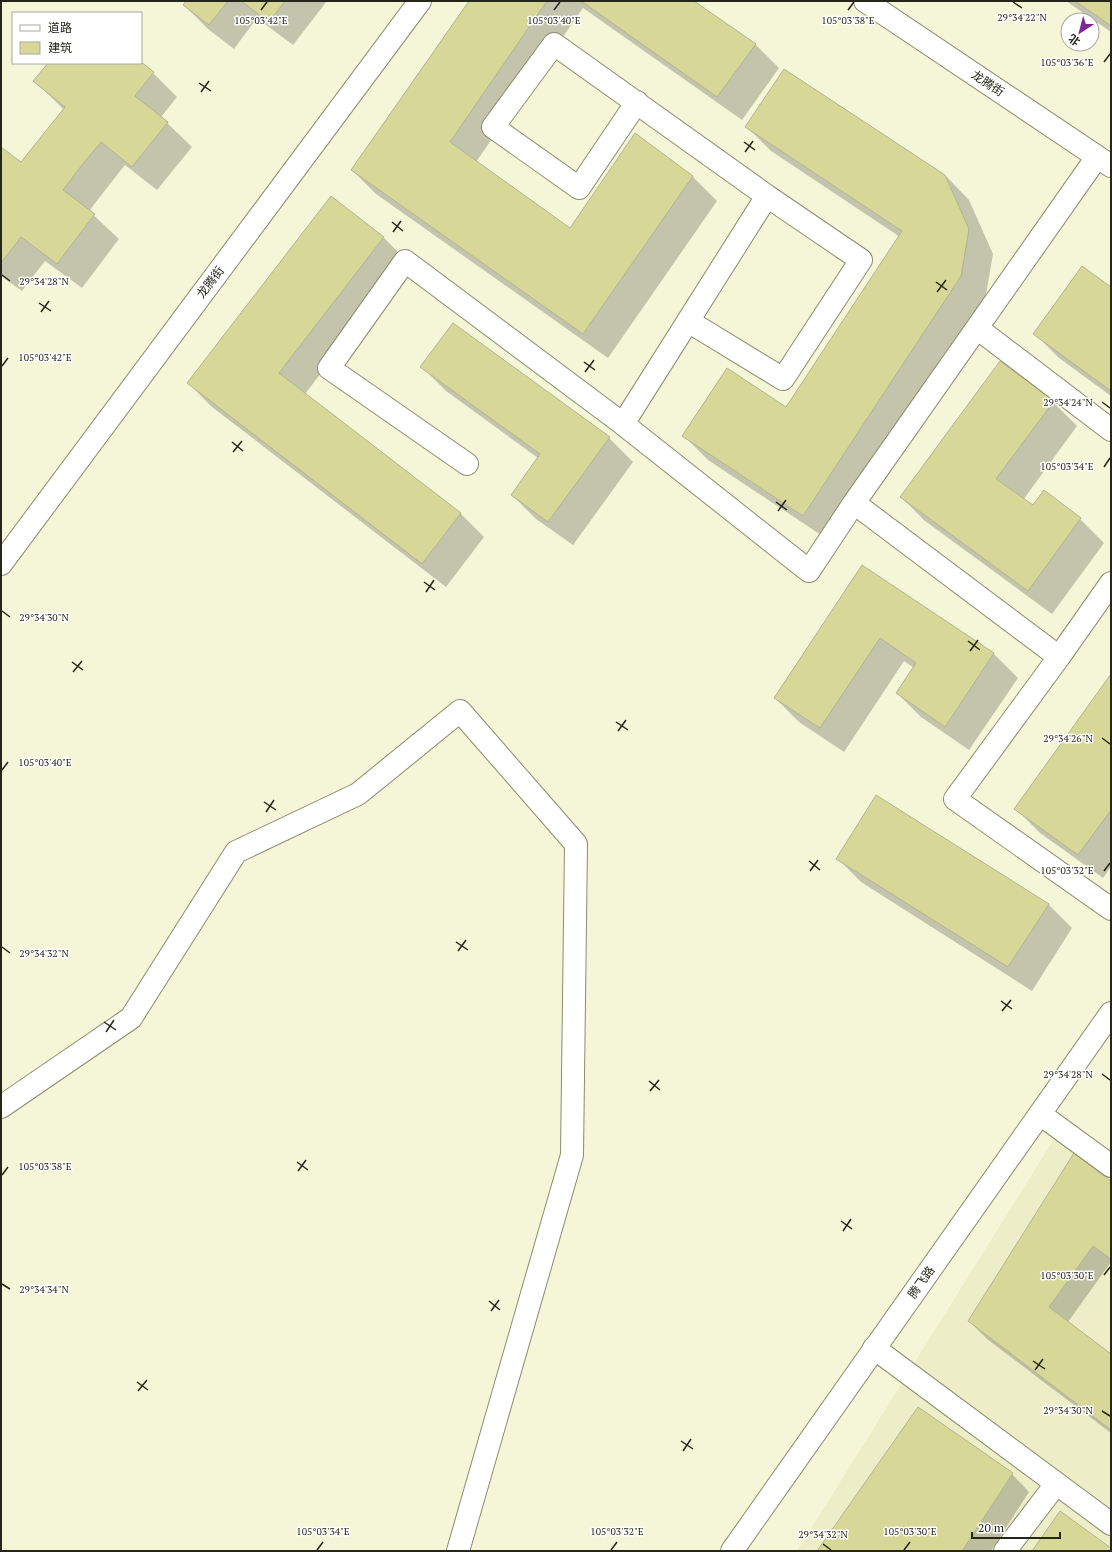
<svg xmlns="http://www.w3.org/2000/svg" width="1112" height="1552" viewBox="0 0 1112 1552" font-family="'PT Serif','Noto Sans SC',serif">
<style>
.built{fill:#edeec7}
.shadow{fill:#0003}
.building{fill:#d7d897;stroke:#b2b396}
.lines{fill:none;stroke-linecap:round;stroke-linejoin:round}
.minor-casing{stroke:#8b8c6f;stroke-width:24}
.tertiary-casing{stroke:#8b8c6f;stroke-width:24}
.secondary-casing{stroke:#8b8c6f;stroke-width:24}
.minor{stroke:#fff;stroke-width:22}
.tertiary{stroke:#fff;stroke-width:22}
.secondary{stroke:#fff;stroke-width:22}
.ticks{fill:none;stroke:#252519;stroke-width:1.5}
.labels{text-anchor:middle;dominant-baseline:central;stroke-width:3;stroke-linejoin:round;paint-order:stroke}
.street-label{font-size:12px;fill:#252519;stroke:#fff}
.ticks-label{font-size:10px;text-anchor:middle;fill:#252519;stroke:#fff;stroke-width:3;stroke-linejoin:round;paint-order:stroke}
</style>
<rect width="100%" height="100%" fill="#f5f6d7"/>
<path class="built" d="M1054,1139L1111,1180V1551H797Z"/>
<path class="shadow" d="M183,1H327L293,45L257,18L234,49L208,29L184,5L186,3Z
M470,1H692L755,44L779,68L742,120L583,8L476,162L571,229L635,135L693,177L717,201L608,358L376,194L352,170Z
M1066,1H1111V32Z
M49,63H141L153,73L177,97L161,117L192,147L157,190L125,165L106,189L89,211L119,239L82,288L45,261L22,291L1,276V148L21,163L64,110L35,81Z
M747,127L945,175L969,200L993,254L985,300L827,539L708,460L684,436L786,409L900,237L771,151Z
M383,237L407,261L305,394L460,513L484,537L446,587L212,407L188,383Z
M1111,288V396L1059,358L1035,334Z
M453,324L609,438L633,462L573,545L536,519L512,495L538,458L446,391L422,367Z
M1000,363L1053,402L1077,426L1023,500L1033,507L1044,492L1080,519L1104,543L1052,614L925,521L901,497Z
M863,566L994,654L1018,678L969,750L921,717L897,693L914,668L904,661L844,752L799,722L775,698Z
M1111,676V867L1103,878L1040,833L1016,809Z
M837,858L1048,904L1072,928L1032,991L861,882Z
M1111,1182V1262L1068,1322L1111,1355V1433L987,1339L969,1321Z
M1012,1474L1029,1492L991,1551H818Z"/>
<path class="building" d="M186,1H228L209,25L183,5Z
M241,1H285L269,22Z
M469,1H547L450,142L570,228L635,133L693,176L583,334L351,170Z
M581,1H694L756,44L717,97Z
M1075,1H1111V26Z
M141,62L154,72L135,96L168,122L132,167L101,142L82,165L63,190L95,214L57,264L21,237L1,263V147L21,162L65,107L33,81L48,63H141Z
M784,69L945,175L969,229L961,276L803,516L682,436L727,368L786,407L902,231L745,127Z
M331,196L384,237L279,373L461,513L422,564L187,383Z
M1082,266L1111,287V391L1033,334Z
M453,323L610,437L548,522L511,495L540,454L420,367Z
M1000,361L1054,401L996,479L1033,505L1044,490L1081,518L1028,591L900,497Z
M862,565L994,653L945,727L896,693L916,663L880,638L820,728L774,698Z
M1111,674V810L1078,855L1014,809Z
M876,795L1049,904L1008,967L836,859Z
M1074,1153L1111,1181V1259L1093,1246L1049,1307L1111,1354V1430L968,1321Z
M918,1407L1013,1473L962,1551H817Z
M1060,1511L1111,1548V1551H1032Z"/>
<g class="lines">
<defs>
<path id="minor" d="M637,102L579,188L493,127L554,44L767,196L623,424L809,571L854,503
M1097,157L854,503L1059,657L955,799L1111,909
M688,321L783,379L861,260L767,196
M977,328L1111,430
M467,464L329,368L405,261L623,424
M1,564L420,1
M1059,657L1111,583
M1,1107L131,1018L236,852L358,794L460,711L576,844L572,1155L458,1551
M1040,1114L1111,1166
M874,1348L1111,1524
M1005,1551L1056,1484"/>
<path id="tertiary" d="M732,1551L1111,1013"/>
<path id="secondary" d="M865,1L1111,166"/>
</defs>
<use href="#minor" class="minor-casing"/>
<use href="#tertiary" class="tertiary-casing"/>
<use href="#secondary" class="secondary-casing"/>
<use href="#minor" class="minor"/>
<use href="#tertiary" class="tertiary"/>
<use href="#secondary" class="secondary"/>
</g>
<path class="ticks" d="M1013,2L1022,8M261,10L267,2M554,10L560,2M848,10L854,2M1104,62L1110,54M199,83L211,91M201,92L209,81M744,142L755,150M745,152L753,141M392,222L403,231M393,232L401,221M2,275L10,281M936,282L947,290M937,292L946,280M39,303L51,311M41,312L49,301M584,362L595,370M2,366L8,358M585,372L594,360M1102,402L1110,408M232,442L243,451M233,452L242,441M1104,467L1110,458M776,502L787,510M778,511L786,500M424,582L435,590M426,592L434,580M2,611L10,617M968,641L980,650M970,651L978,640M72,662L83,670M73,672L82,661M616,722L628,730M618,731L626,720M1102,738L1110,744M2,770L8,762M264,802L276,810M266,812L274,800M809,861L820,870M810,871L818,860M1104,871L1110,863M456,942L468,950M2,947L10,953M458,951L466,940M1001,1001L1012,1009M1002,1011L1011,1000M104,1022L116,1030M106,1032L114,1020M1102,1074L1110,1080M649,1081L660,1090M650,1091L659,1080M297,1162L308,1170M298,1171L306,1160M2,1175L8,1167M841,1221L852,1229M843,1231L851,1219M1104,1275L1110,1267M2,1284L10,1289M489,1301L500,1310M491,1311L499,1300M1033,1361L1045,1369M1035,1370L1043,1359M137,1382L148,1390M138,1391L147,1380M1102,1411L1110,1416M681,1441L693,1449M683,1451L691,1439M823,1544L831,1550M317,1550L323,1542M611,1550L617,1542M904,1550L910,1542"/>
<g class="labels">
<g class="street-label">
<text transform="translate(988 83) rotate(34)">龙腾街</text>
<text transform="translate(210 282) rotate(-53)">龙腾街</text>
<text transform="translate(921 1282) rotate(-55)">腾飞路</text>
</g>
</g>
<g class="ticks-label">
<text x="1022" y="21">29°34'22"N</text>
<text x="261" y="24">105°03'42"E</text>
<text x="848" y="24">105°03'38"E</text>
<text x="554" y="24">105°03'40"E</text>
<text x="1067" y="66">105°03'36"E</text>
<text x="44" y="285">29°34'28"N</text>
<text x="45" y="361">105°03'42"E</text>
<text x="1068" y="406">29°34'24"N</text>
<text x="1067" y="470">105°03'34"E</text>
<text x="44" y="621">29°34'30"N</text>
<text x="1068" y="742">29°34'26"N</text>
<text x="45" y="766">105°03'40"E</text>
<text x="1067" y="874">105°03'32"E</text>
<text x="44" y="957">29°34'32"N</text>
<text x="1068" y="1078">29°34'28"N</text>
<text x="45" y="1170">105°03'38"E</text>
<text x="1067" y="1279">105°03'30"E</text>
<text x="44" y="1293">29°34'34"N</text>
<text x="1068" y="1414">29°34'30"N</text>
<text x="323" y="1535">105°03'34"E</text>
<text x="617" y="1535">105°03'32"E</text>
<text x="910" y="1535">105°03'30"E</text>
<text x="823" y="1538">29°34'32"N</text>
</g>
<rect width="1112" height="1552" fill="none" stroke="#252519" stroke-width="4"/>
<rect x="12" y="12" width="130" height="52" fill="#ffffff" stroke="#a8a8a3"/>
<rect x="20" y="25" width="20" height="6" fill="#ffffff" stroke="#a8a8a3"/>
<text x="48" y="32" font-size="12" fill="#252519">道路</text>
<rect x="20" y="42" width="20" height="12" fill="#d7d897" stroke="#a8a8a3"/>
<text x="48" y="52" font-size="12" fill="#252519">建筑</text>
<g transform="translate(1080 32) rotate(216)"><circle r="19" fill="#ffffff" stroke="#a8a8a3"/>
<path d="M0-3L7 15L0 10L-7 15Z" fill="#812793"/>
<text y="-6" font-size="11" font-weight="bold" text-anchor="middle" fill="#252519">北</text>
</g>
<path d="M972 1532v6h88v-6" fill="none" stroke="#252519" stroke-width="2"/>
<text x="978" y="1532" font-size="12" fill="#252519" stroke="#ffffff" stroke-width="3" paint-order="stroke">20 m</text>
</svg>
